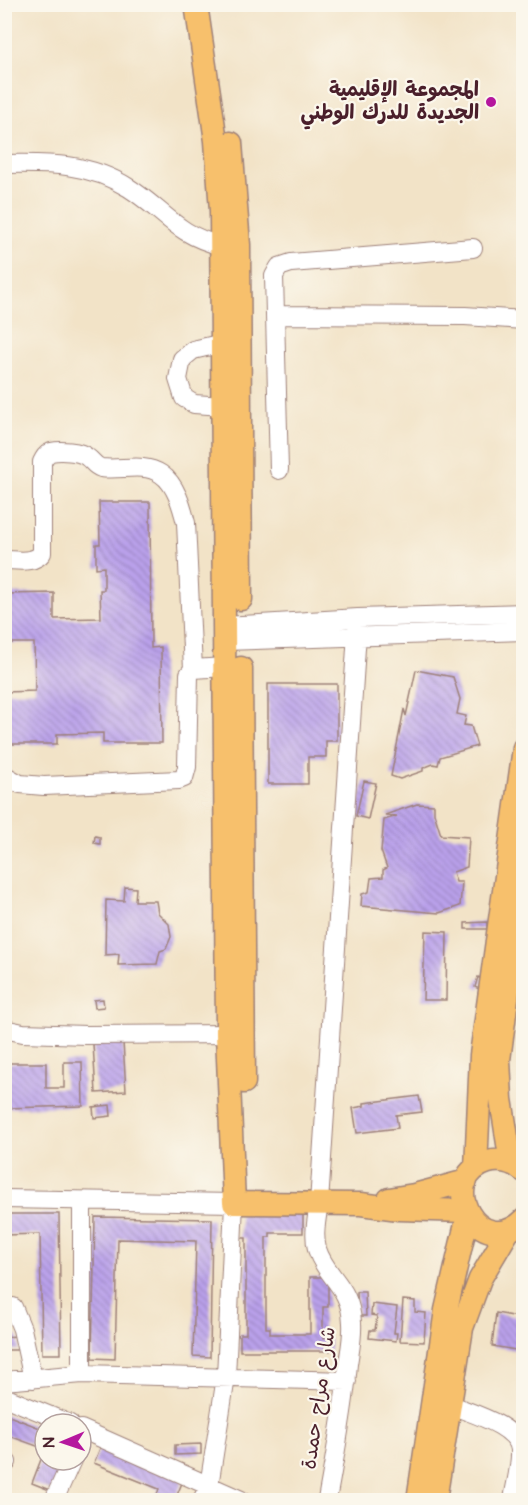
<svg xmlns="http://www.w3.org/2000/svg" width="528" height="1505" viewBox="0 0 528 1505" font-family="'Architects Daughter','Playpen Sans Arabic',sans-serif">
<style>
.building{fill:url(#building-back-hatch)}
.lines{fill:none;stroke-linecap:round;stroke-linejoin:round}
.minor-casing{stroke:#9e8179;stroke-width:20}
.major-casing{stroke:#9e8179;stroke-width:25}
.minor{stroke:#fff;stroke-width:18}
.major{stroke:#f7c06c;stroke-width:22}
.poi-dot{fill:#b5179e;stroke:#fbf7ec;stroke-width:2}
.labels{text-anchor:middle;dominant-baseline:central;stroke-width:4.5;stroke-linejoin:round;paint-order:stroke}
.poi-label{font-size:20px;font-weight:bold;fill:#4a1f2b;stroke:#fbf7ec;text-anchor:end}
.street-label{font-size:20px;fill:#4a1f2b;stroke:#fbf7ec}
</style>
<defs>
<pattern id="building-back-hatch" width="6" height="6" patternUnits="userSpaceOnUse" patternTransform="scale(1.5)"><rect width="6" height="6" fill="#baa1eb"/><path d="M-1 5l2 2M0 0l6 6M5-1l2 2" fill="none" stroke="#9983bf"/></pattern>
</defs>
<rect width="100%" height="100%" fill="#fbf7ec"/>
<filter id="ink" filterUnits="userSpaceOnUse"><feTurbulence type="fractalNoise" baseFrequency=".0167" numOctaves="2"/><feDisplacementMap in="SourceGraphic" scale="12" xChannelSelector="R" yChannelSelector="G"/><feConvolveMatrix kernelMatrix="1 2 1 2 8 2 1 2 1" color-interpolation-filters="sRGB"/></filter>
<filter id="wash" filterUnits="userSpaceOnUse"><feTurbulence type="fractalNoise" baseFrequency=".008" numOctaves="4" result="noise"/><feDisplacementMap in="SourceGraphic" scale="24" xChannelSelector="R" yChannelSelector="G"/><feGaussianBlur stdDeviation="1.35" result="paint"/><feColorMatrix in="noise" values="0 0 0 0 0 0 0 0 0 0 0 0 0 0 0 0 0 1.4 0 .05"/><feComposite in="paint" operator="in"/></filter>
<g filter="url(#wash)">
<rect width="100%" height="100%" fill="#f2e3c7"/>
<g id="blocks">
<path class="building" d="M99,502H150L151,648L161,647L162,743H103V733L57,734V744H5V692L35,691L34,643H4V594L54,593V619L101,618L100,590H104V567L96,568V544H100Z
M416,670L453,677L460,699L457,714L466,716L464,725L471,726L477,746L440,757L438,765L433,764L423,768V771L400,779L391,776L404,709L406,716Z
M268,684H337V741H326V757H308V784H268Z
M364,781L376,783L368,819L356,816Z
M417,804L434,805V813L441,835L469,837L467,867L453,872L456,882H462L460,906L439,913L361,906L362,894L369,892L371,878L383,877V870L387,868L381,851L384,820L397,816L385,815Z
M95,836L100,837V844L94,843Z
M125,887L136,888L135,901H156L158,913L169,924L171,937L166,949L160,951L157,964L118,965L119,954L105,955L106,900L124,901Z
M487,922V929H465V923Z
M425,931L447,932L446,1000H423Z
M478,977L483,979L479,989L475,987Z
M103,999L104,1007L95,1008L94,1000Z
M123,1042L126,1091L96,1093L93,1044Z
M64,1062H82L83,1106L4,1108V1063H46V1088H64Z
M419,1096L422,1112L396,1115L398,1128L357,1133L353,1108L364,1106V1103Z
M110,1105L111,1116L94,1118L93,1107Z
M240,1212H303V1233H270V1237H266V1328H270V1334H310V1277H328V1307H323V1338L330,1337V1351H240V1334H246V1238H240Z
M4,1214H59L61,1354H42L40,1234L4,1235Z
M95,1217L212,1219L210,1357L193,1356L196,1241L118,1239L115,1359L92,1358Z
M357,1292H365L366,1316H358Z
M524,1297V1310L517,1306Z
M403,1300L415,1301V1312L426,1313L424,1342L400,1341Z
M372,1304L397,1307L394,1333H397L396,1341L369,1338L370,1330H375L377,1316L371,1315Z
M496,1313L524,1318L522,1351L492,1346Z
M18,1336L19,1350H4V1337Z
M4,1414L45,1430V1449L4,1434Z
M201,1444V1454L175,1455V1445Z
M101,1446L184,1478L175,1500H155L159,1489L94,1463Z
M45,1449V1460H63L52,1491L32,1483Z"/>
</g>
</g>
<g filter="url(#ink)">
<use href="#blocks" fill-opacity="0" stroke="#9e8179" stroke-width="1.5"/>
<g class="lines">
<defs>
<path id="minor" d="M4,164C49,163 90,163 129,188C165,211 176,235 222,246
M275,315L465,316L524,320
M223,343L193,350L182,359L178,379L184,398L194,404L223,406
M279,470L274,276L279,267L291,263L473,248
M4,560C17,560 34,564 42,553V462C44,458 46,454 51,452C60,450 80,451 87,457C93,461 94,466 101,468C121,471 143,462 161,474C176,484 182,507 186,523L193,669
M225,626L358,618L524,613
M225,641L524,631
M4,775L20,784L44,786L179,780L184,778L187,767L189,674L193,669L225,667
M4,1029L23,1033L86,1035L238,1034
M4,1199L234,1203L226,1377L209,1486L202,1500
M82,1202V1374
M13,1307L22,1329L33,1379
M4,1381L82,1374L347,1381
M4,1397L70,1424
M449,1404C469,1413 518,1425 520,1450C521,1466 515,1485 513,1500
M81,1429L241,1500
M4,1461L7,1462
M54,1500L72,1460
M327,1500C335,1455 344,1410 348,1364C350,1350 353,1336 352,1323C351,1286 326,1278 317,1249C313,1234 317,1218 319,1203L358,618"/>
<path id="major" d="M196,4L216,141L221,211L227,1034L234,1203L361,1204L399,1209L466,1211
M231,143L239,245L241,599
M241,668L244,1082
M511,1163L501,1099L499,1060L524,866
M476,1168L481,1055L524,748
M522,1170C513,1162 500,1159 488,1162C433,1179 480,1263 524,1220
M389,1199L414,1195L466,1181
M418,1500L446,1310L468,1215
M435,1500L462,1328L480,1279L509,1230"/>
</defs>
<use href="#minor" class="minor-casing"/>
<use href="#major" class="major-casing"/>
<use href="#minor" class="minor"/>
<use href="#major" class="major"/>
</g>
</g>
<circle class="poi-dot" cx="491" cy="102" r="6"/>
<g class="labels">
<g class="poi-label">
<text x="479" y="90">المجموعة الإقليمية<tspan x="479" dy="23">الجديدة للدرك الوطني</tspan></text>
</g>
<g class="street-label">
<text transform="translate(319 1398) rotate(-82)">شارع مراح حمدة</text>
</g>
</g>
<rect width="528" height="1505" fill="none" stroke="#fbf7ec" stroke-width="24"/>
<g transform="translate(63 1442) rotate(268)"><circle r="28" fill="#fbf7ec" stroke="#b4a19f" stroke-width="1.5"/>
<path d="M0-4.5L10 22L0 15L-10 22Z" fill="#b5179e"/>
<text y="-9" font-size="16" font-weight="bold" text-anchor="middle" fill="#4a1f2b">N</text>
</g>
</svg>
